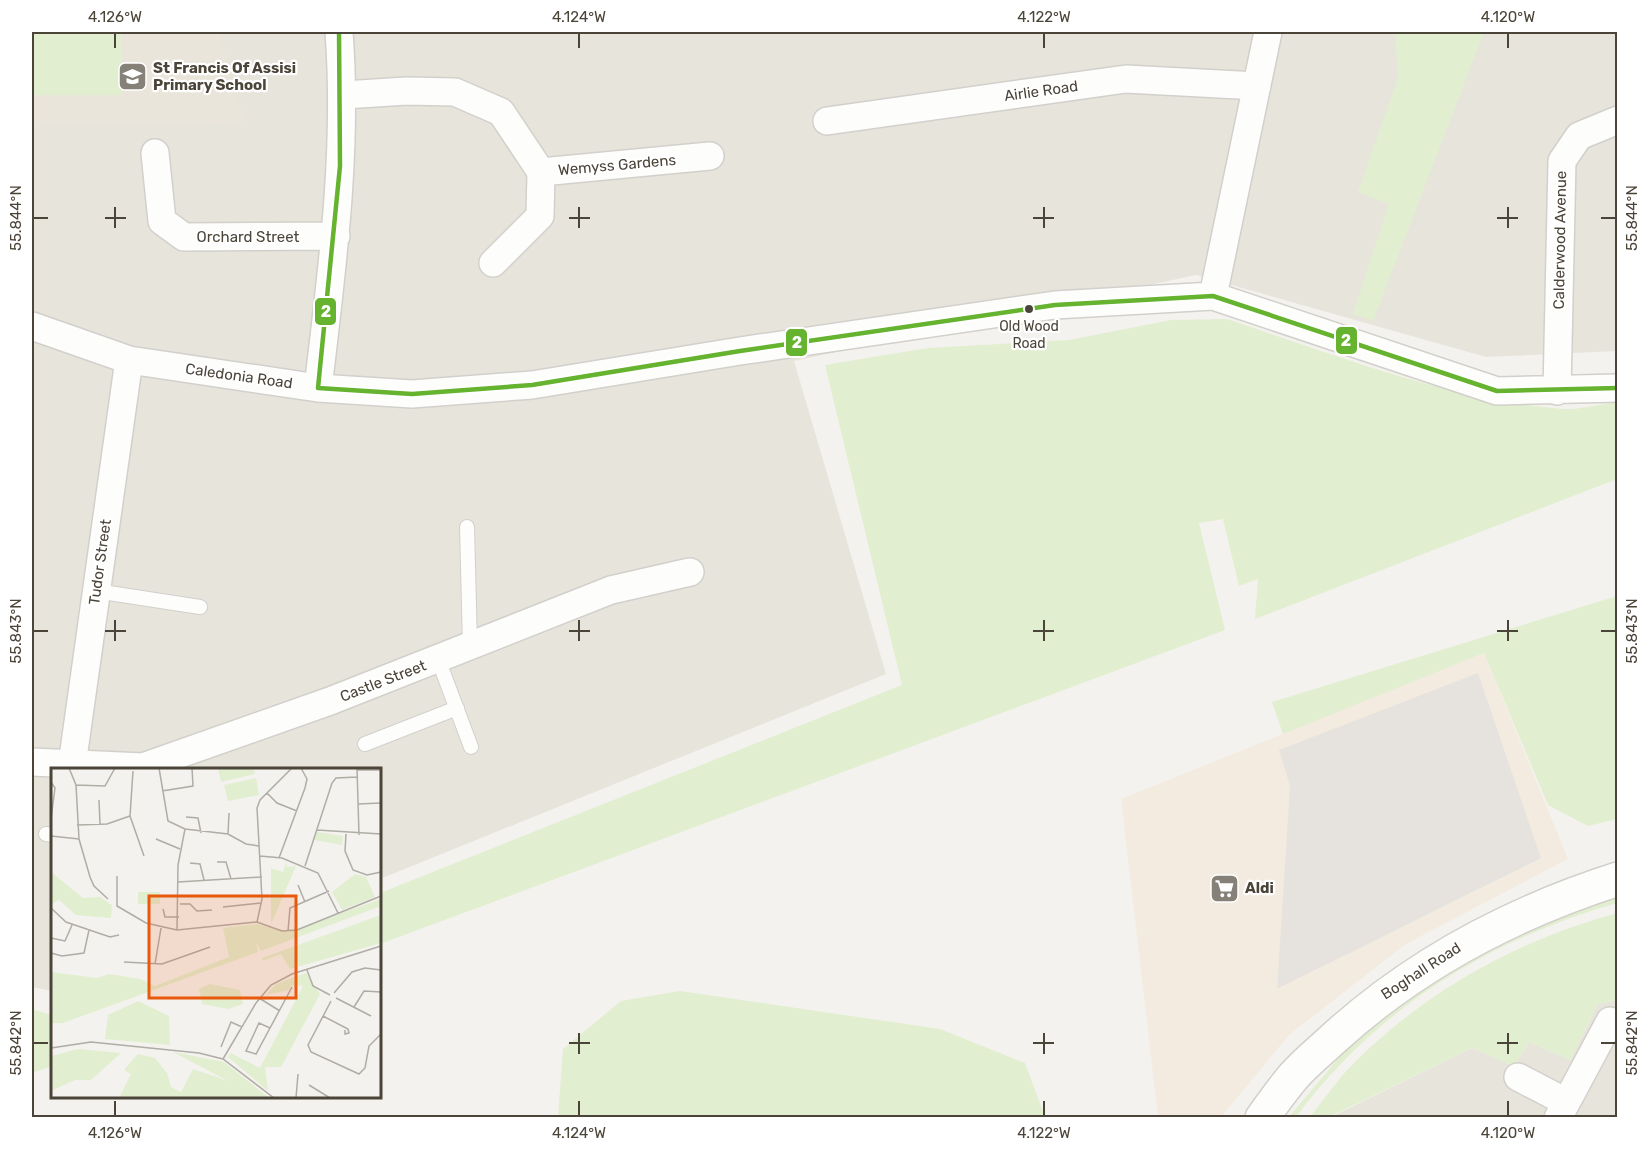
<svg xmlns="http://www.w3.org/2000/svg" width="1649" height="1149" viewBox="0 0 1649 1149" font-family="Rubik,sans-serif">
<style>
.residential{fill:#e7e4dc}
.commercial{fill:#f3ebdf}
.education{fill:#eae5da}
.green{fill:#e1eecf}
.parking{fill:#e6e3df}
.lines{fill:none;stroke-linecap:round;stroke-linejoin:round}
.service-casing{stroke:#d2d0cb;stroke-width:16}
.minor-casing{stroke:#d2d0cb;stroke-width:30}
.tertiary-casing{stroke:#d2d0cb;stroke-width:36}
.service{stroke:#fdfdfc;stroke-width:14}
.minor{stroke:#fdfdfc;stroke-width:27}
.tertiary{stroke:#fdfdfc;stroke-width:33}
.bus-1-casing{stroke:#fff;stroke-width:9}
.bus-1{stroke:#65b32e;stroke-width:4.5}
.ticks{fill:none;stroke:#4b4439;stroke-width:2}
.bus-dot{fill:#4b4439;stroke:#fff;stroke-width:2}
.labels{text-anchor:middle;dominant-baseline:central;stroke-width:4.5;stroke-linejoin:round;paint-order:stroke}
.bus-label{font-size:14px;fill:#4b4439;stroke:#fff}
.poi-label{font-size:15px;font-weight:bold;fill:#4b4439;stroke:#fff;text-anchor:start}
.street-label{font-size:15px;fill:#4b4439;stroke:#fff}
.inset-road{fill:none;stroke:#b0aca6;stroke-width:1.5}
.view{fill:#e8590c;fill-opacity:0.15;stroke:#e8590c;stroke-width:3}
.inset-edge{fill:none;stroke:#4b4439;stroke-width:3}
.line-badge{stroke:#fff;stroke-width:2}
.badge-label{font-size:16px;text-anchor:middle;font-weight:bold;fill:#fff}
.neatline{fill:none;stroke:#4b4439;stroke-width:2}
.ticks-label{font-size:15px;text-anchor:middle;fill:#4b4439}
</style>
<rect width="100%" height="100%" fill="#f4f2ee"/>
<path class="residential" d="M32,32H1617V351L1486,357L1196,275L794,361L886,674L380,879V770H52V991L32,987Z
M1617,1000V1117L1329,1118L1472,1048L1514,1066L1529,1042L1570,1060L1598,1004Z"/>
<path class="commercial" d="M1484,653L1568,859L1406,944L1290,1034L1221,1117H1158L1121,799Z"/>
<path class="education" d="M32,32H219L245,123L32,122Z"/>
<path class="green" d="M32,32H122V95H32Z
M1395,32H1484L1373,321L1353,314L1389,204L1358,192L1398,78Z
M1227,319C1336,355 1448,400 1563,409C1580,410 1600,404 1617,402V479L1255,619L1258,579L1239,586L1223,519L1199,523L1225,630L380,944V893L902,685L825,365L928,348L1069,340L1171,320Z
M1617,596V819L1588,826L1548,805L1484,653L1283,734L1272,702Z
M1617,896V903C1488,940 1376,1009 1296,1117L1288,1118L1354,1040L1421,986L1547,918Z
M1617,913V1000L1598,1004L1570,1060L1529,1042L1514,1066L1472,1048L1329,1117L1309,1118C1325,1099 1339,1077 1356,1061C1429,989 1519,940 1617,913Z
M680,991L940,1029L1025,1063L1045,1117H558L563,1049L621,1001Z
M32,1009L52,1015V1066L32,1073Z"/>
<path class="parking" d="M1478,673L1541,858L1277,989L1290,786L1279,750Z"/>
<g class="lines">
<defs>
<path id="service" d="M467,527L470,646
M96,591L200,607
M438,659L471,747
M365,744L457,708
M46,834L52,835"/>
<path id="minor" d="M344,95L406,91L455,92L501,112L541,172L710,156
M827,121L1126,79L1257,86
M155,153L162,221L184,237L336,236
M493,263L540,216L541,172
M1213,296L1268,32
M32,326L129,360L318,388L412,394L532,385L740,351L1055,305L1213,296L1497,391L1618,388
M318,388C332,269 348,151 339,32
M1557,391L1562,161L1579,136L1618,120
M32,762L143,767L330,701L611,590L690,572
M72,765L129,360
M1518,1077L1566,1102
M1558,1118L1610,1021"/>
<path id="tertiary" d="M1262,1118C1272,1104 1282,1090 1293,1077C1304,1064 1319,1052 1333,1039C1415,964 1512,913 1618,879"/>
</defs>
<use href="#service" class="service-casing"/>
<use href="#minor" class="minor-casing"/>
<use href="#tertiary" class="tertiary-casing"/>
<use href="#service" class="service"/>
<use href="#minor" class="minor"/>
<use href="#tertiary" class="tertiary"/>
<defs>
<path id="bus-1" d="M339,32L340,166L318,388L412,394L532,385L740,351L1055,305L1213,296L1497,391L1618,388"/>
</defs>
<use href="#bus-1" class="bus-1-casing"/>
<use href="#bus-1" class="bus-1"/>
</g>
<path class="ticks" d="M115,33V48M579,33V48M1044,33V48M1508,33V48M115,207V228M579,207V228M1044,207V228M1508,207V228M33,218H48M105,218H126M569,218H590M1033,218H1054M1497,218H1518M1601,218H1616M115,620V641M579,620V641M1044,620V641M1508,620V641M33,631H48M105,631H126M569,631H590M1033,631H1054M1497,631H1518M1601,631H1616M579,1033V1054M1044,1033V1054M1508,1033V1054M33,1043H48M569,1043H590M1033,1043H1054M1497,1043H1518M1601,1043H1616M115,1101V1116M579,1101V1116M1044,1101V1116M1508,1101V1116"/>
<defs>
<symbol id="school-square" viewBox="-11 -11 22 22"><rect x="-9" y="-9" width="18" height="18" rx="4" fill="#868178" stroke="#fff"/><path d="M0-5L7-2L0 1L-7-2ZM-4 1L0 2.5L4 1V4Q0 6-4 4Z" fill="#fff"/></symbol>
<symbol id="supermarket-square" viewBox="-11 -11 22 22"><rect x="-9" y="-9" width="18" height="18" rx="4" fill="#868178" stroke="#fff"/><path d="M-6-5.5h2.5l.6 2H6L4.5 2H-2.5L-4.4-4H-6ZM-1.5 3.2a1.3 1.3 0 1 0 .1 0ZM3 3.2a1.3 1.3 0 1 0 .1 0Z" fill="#fff"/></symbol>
</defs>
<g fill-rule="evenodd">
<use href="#school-square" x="116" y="60" width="33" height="33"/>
<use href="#supermarket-square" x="1208" y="872" width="33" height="33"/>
</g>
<circle class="bus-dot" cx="1029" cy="309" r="5"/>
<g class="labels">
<g class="bus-label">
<text x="1029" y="326">Old Wood<tspan x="1029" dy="17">Road</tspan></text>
</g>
<g class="poi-label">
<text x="153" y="68">St Francis Of Assisi<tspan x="153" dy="17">Primary School</tspan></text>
<text x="1245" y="888">Aldi</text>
</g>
<g class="street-label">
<text transform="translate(1041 91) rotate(-8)">Airlie Road</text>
<text transform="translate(617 165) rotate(-5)">Wemyss Gardens</text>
<text x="248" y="237">Orchard Street</text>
<text transform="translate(1560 240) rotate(-89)">Calderwood Avenue</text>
<text transform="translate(239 376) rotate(8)">Caledonia Road</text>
<text transform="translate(100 562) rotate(-82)">Tudor Street</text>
<text transform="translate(383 681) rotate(-21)">Castle Street</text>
<text transform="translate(1421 971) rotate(-33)">Boghall Road</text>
</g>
</g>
<g transform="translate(51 768)">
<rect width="330" height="330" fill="#f4f2ee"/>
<path d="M167,0H202L204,6L170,14ZM205,10L208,27L177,33L173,17ZM266,64L292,68L291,77L263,72ZM235,94L236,99L245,98L220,156V100L232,104ZM0,104L32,130L49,129L61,137L60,150L25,147L8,132L1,136ZM304,106L315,109L324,129L291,142L281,124ZM87,124H109V136H87ZM330,131V138L210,183L205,174L207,184L12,255H0V204L46,210L58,206L89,211L104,218L178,189L172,160L207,156L237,164ZM330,147V175L239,201L230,186L212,193L211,190ZM255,205L269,226L230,299H214L217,323L177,289L180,285L209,300L252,218L241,217L238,222L215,227L225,216ZM159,216L189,222L192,236L177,241L151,236L148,221ZM87,233L118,248L119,277L54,271L57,247ZM27,281L70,285L40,312H24L0,323V288ZM122,284L173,294L218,330H68L80,306L73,302L87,286L104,290L116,305L120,319L130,324L142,301L177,313Z" fill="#e1eecf"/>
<path class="inset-road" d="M18,0L25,17L28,71L39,109L43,118L57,131M108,0L117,53L134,61L177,66L195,76L208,78M306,0L308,67M306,2H330M0,14L4,20L0,51M25,17L54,18L64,0M111,23L142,18L141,0M216,25L226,35L246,43M48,32L49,56M307,36L330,35M79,48L82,3M135,49L147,50L150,65M26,57L56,56L79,48L93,88M266,62L330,66M177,66L178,45M295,66L294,83L302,102L316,107L330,104M0,68L28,71M105,71L129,81M209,88L231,90L267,105L287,145M228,90L254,20L256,11L250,0M166,94H175L180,111M139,95L149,96L153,112M254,98L281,15L285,10L306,9M66,108V138L95,155L126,162L206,154L231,163L246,162L330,128M127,114L211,109M247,117L254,134M129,136H139L146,143L161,142M172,139L210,135M0,140L15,154L59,169L68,167M112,141L114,149H128M206,154L211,131L206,40L209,32L241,0M126,162L127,97L134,61M237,163L239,140L278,123M0,170L14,173L21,157M0,185L11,188L33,185L38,162M73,194L111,196L159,179M104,196L110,160M256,202L262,218L279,227M283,225L301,204L314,200L330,202M208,230L229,243M285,230L320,248M280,233L257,277L260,284L308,306L314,300L318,278L329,267M303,239L313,223L330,224M272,248L297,261L298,265L294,266V262M219,260L205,286L195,283L208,255L219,260L241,219M170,279L180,254L191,259M0,280L40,274L148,285L172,291L223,330M172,291L205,235L220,217L241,206L330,178M258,317L279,330M245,330L247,306"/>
<path class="view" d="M98,128H245V230H98Z"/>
<rect width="330" height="330" class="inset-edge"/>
</g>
<g class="line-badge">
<rect x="314" y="297" width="23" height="29" rx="6" fill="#65b32e"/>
<rect x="1335" y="326" width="23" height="29" rx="6" fill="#65b32e"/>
<rect x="785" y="328" width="23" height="29" rx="6" fill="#65b32e"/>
</g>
<g class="badge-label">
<text x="326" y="317">2</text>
<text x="1346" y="346">2</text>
<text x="797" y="348">2</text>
</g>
<rect width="1649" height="1149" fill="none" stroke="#ffffff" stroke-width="66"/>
<rect x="33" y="33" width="1583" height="1083" class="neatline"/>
<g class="ticks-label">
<text x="115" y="22">4.126°W</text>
<text x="579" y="22">4.124°W</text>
<text x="1044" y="22">4.122°W</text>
<text x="1508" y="22">4.120°W</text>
<text transform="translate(16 218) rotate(-90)" y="5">55.844°N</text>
<text transform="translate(1632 218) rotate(-90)" y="5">55.844°N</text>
<text transform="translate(16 631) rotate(-90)" y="5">55.843°N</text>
<text transform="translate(1632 631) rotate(-90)" y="5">55.843°N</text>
<text transform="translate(16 1043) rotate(-90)" y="5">55.842°N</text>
<text transform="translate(1632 1043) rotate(-90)" y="5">55.842°N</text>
<text x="115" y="1138">4.126°W</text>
<text x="579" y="1138">4.124°W</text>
<text x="1044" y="1138">4.122°W</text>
<text x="1508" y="1138">4.120°W</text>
</g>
</svg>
